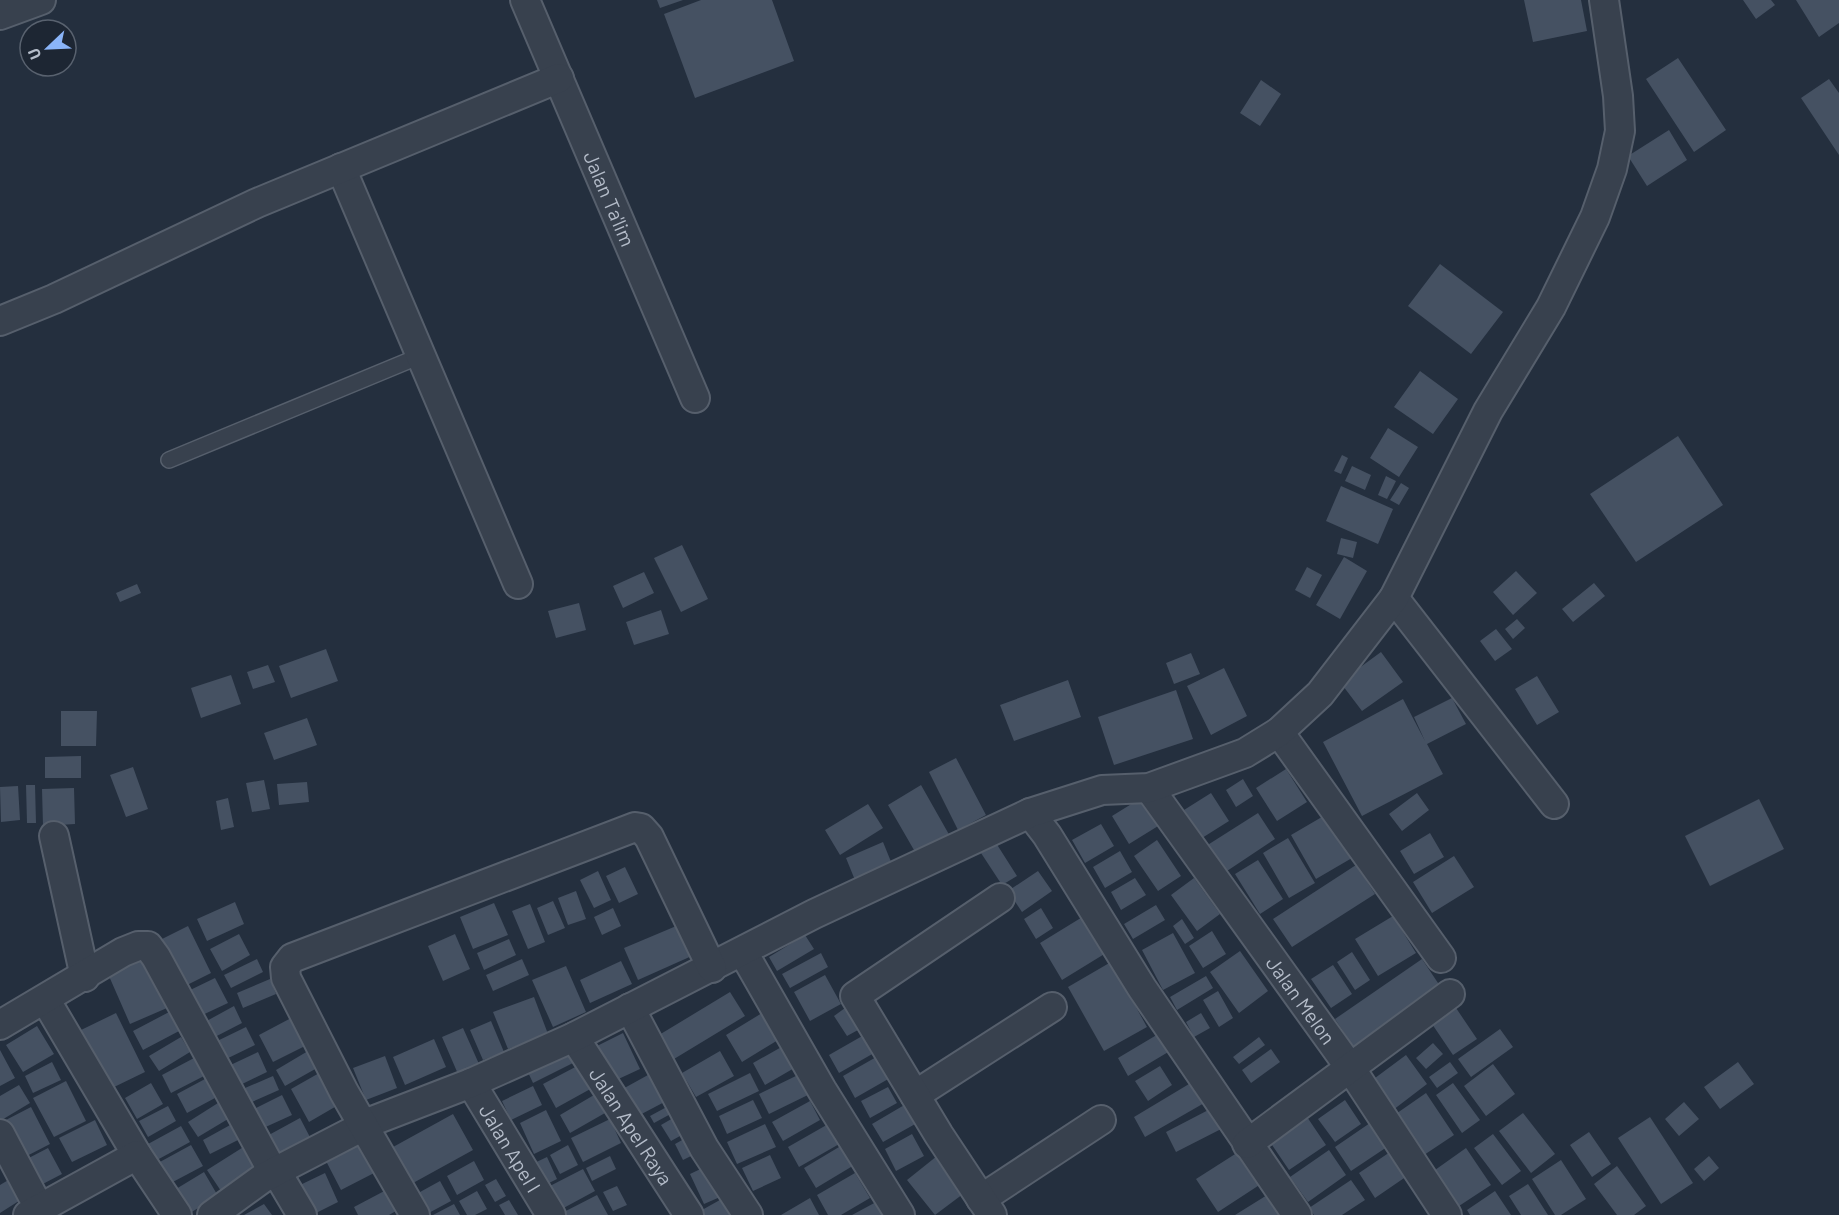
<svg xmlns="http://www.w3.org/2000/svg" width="1839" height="1215" viewBox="0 0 1839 1215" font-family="Barlow,sans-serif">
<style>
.building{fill:#455162}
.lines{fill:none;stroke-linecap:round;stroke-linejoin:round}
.lane-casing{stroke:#565f6c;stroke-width:18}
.street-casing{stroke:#565f6c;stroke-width:32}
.lane{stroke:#38414e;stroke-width:15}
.street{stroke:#38414e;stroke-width:28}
.labels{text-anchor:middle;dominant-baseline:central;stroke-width:4.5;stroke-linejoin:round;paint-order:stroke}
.street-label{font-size:20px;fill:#b4bcc9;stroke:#1d2633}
</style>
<rect width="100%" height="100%" fill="#242f3e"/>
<path class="building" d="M657,0H683L660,8Z
M701,0H772L794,61L695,98L664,14Z
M1524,0H1581L1587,31L1533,42Z
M1743,0H1771L1775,5L1756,19Z
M1796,0H1839V23L1819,37Z
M1678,58L1726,130L1694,152L1646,79Z
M1829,79L1839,93V155L1801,98Z
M1261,80L1281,94L1260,126L1240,113Z
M1669,130L1687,160L1647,186L1628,156Z
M1440,264L1503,312L1471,354L1408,306Z
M1420,371L1458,399L1433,434L1394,407Z
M1388,428L1418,447L1399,477L1370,458Z
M1678,436L1723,505L1636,562L1590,494Z
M1342,455L1348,458L1341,474L1334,471Z
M1352,466L1371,475L1365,490L1345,481Z
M1386,476L1396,481L1387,499L1378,495Z
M1401,483L1409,488L1399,505L1390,500Z
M1341,486L1393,509L1378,544L1326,521Z
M1341,538L1357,542L1353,558L1337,554Z
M682,545L708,599L681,612L654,558Z
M1344,557L1367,571L1340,619L1316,605Z
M1307,567L1322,575L1310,598L1295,590Z
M1516,571L1537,593L1513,615L1493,592Z
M644,572L654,593L623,608L613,586Z
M1594,583L1605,596L1573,622L1562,609Z
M137,584L141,593L120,602L116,593Z
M579,603L586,630L556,638L548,611Z
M661,610L669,634L634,645L626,622Z
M1517,619L1525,628L1513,639L1505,629Z
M1496,629L1512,649L1495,661L1480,641Z
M326,649L338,681L291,698L279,666Z
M1381,652L1403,682L1362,711L1340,682Z
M1191,653L1200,674L1174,684L1166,663Z
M268,665L275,682L253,689L247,672Z
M1224,668L1247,716L1211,735L1187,686Z
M231,675L241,704L201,718L191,688Z
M1537,676L1559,712L1537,725L1515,689Z
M1068,680L1081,717L1014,741L1000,705Z
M1176,690L1193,739L1114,765L1098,717Z
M1452,698L1466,724L1427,744L1443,774L1362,816L1323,742L1403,699L1425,741L1414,717Z
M61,711H97L96,746H61Z
M307,718L317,745L274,760L264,733Z
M81,756V778H45V757Z
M956,758L986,815L958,830L929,772Z
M133,767L148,809L126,817L110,775Z
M1286,769L1307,802L1277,821L1256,788Z
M1243,779L1253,796L1236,807L1226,790Z
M264,780L270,809L252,812L246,783Z
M307,782L309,802L279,805L277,784Z
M26,785H35L36,823H27Z
M921,785L951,838L918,857L888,805Z
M18,786L20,820L1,822L0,787Z
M74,788L75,824L43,826L42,789Z
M1211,793L1229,821L1202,838L1184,810Z
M1417,793L1429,810L1402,831L1389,814Z
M1146,795L1163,823L1129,844L1112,816Z
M228,798L234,827L221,830L216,801Z
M1759,799L1784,849L1710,886L1685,836Z
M868,804L883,828L840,855L825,830Z
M1258,813L1275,839L1224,873L1206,846Z
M1327,814L1352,858L1316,879L1291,835Z
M1101,824L1114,846L1085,863L1072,840Z
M1430,833L1444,857L1414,874L1400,851Z
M1288,838L1315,883L1289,898L1263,853Z
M1157,840L1181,876L1158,891L1134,856Z
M883,842L896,874L859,890L846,858Z
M996,843L1017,876L1002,885L981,853Z
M1120,851L1132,872L1105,888L1093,867Z
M1454,856L1474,887L1432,913L1413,882Z
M1258,860L1283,899L1260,914L1235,874Z
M1356,865L1375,894L1292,947L1273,919Z
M625,867L638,894L619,903L606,876Z
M598,871L611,900L594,908L580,880Z
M1038,871L1052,891L1022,912L1008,891Z
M1135,878L1146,895L1121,910L1111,892Z
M1194,878L1220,914L1197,931L1171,895Z
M576,891L586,919L568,925L558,898Z
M553,901L565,928L548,935L537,908Z
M235,902L244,924L207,941L197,919Z
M494,903L508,935L473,949L460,917Z
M530,904L545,942L528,949L512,911Z
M1156,905L1165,920L1133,939L1124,924Z
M613,908L621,926L602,935L594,917Z
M1041,908L1053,928L1036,939L1024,919Z
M1084,916L1106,953L1062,980L1040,943Z
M1393,916L1416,953L1378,976L1355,939Z
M1182,919L1194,938L1185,944L1173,926Z
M681,924L694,955L638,980L624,948Z
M188,926L211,973L181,988L158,941Z
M1212,931L1226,954L1203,968L1189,946Z
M1173,933L1195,973L1163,990L1142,950Z
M239,934L250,955L222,971L210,949Z
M455,934L470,969L443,981L428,946Z
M805,935L814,949L777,971L769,957Z
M509,939L516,955L484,970L477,953Z
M140,951L167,1008L130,1024L105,967Z
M1240,951L1268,991L1239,1013L1210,972Z
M1352,952L1370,980L1355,990L1337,962Z
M821,953L828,967L790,988L782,974Z
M257,959L263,972L231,988L224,975Z
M522,959L529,975L493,991L486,975Z
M1422,959L1442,989L1355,1049L1335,1019Z
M621,961L632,984L590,1003L580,980Z
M1111,962L1147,1027L1104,1051L1068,987Z
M1333,965L1352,994L1331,1008L1311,979Z
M566,966L586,1012L553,1027L532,980Z
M825,975L841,1004L810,1021L794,992Z
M1206,976L1213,988L1177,1010L1170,997Z
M215,978L228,1003L196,1018L184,993Z
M270,979L276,994L243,1008L237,993Z
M1218,991L1233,1018L1219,1027L1203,1000Z
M730,992L745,1016L674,1059L659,1035Z
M534,997L548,1034L508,1049L493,1012Z
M1454,1005L1477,1039L1453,1055L1430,1021Z
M234,1006L242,1023L211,1039L203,1023Z
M845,1008L858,1030L847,1036L834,1016Z
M767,1010L783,1037L742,1062L726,1035Z
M171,1011L181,1030L143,1050L133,1031Z
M116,1013L145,1072L110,1089L81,1030Z
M1201,1013L1210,1028L1194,1037L1186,1022Z
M293,1017L307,1045L273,1062L259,1035Z
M491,1021L504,1052L483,1060L470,1030Z
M37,1026L54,1054L23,1072L6,1045Z
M246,1027L255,1045L220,1062L211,1044Z
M463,1028L479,1064L458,1074L442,1037Z
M1500,1029L1513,1047L1471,1077L1458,1059Z
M1165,1030L1175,1048L1128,1076L1118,1058Z
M623,1033L640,1069L612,1082L595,1047Z
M864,1035L874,1053L839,1073L829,1055Z
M181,1037L190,1052L159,1071L149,1056Z
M1259,1037L1265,1045L1239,1064L1233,1057Z
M434,1039L446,1067L405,1085L393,1057Z
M1433,1043L1443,1054L1426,1069L1416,1058Z
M785,1045L796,1067L765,1085L753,1063Z
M568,1047L575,1062L533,1083L526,1068Z
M1271,1049L1280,1062L1251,1083L1242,1070Z
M0,1050L15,1078L0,1086Z
M308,1051L317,1068L285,1086L276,1070Z
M720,1051L734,1076L696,1097L682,1073Z
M258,1052L267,1072L232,1089L222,1069Z
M1406,1055L1427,1084L1393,1110L1371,1081Z
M385,1056L397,1088L366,1100L353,1068Z
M878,1056L890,1078L855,1098L843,1076Z
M194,1058L204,1076L171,1093L162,1075Z
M52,1062L61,1080L33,1093L25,1076Z
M1450,1062L1458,1073L1437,1088L1429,1077Z
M1738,1062L1754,1084L1720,1109L1704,1087Z
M581,1064L594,1087L556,1108L543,1084Z
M1493,1064L1515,1094L1486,1116L1464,1086Z
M1160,1066L1172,1085L1148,1101L1135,1081Z
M657,1070L672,1098L634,1118L619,1091Z
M321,1072L340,1104L309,1122L291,1089Z
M750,1073L759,1091L717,1111L708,1094Z
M802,1073L812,1093L769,1114L759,1094Z
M273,1076L279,1090L252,1102L245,1088Z
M205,1079L215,1098L187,1113L177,1094Z
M66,1081L86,1121L54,1137L33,1098Z
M1194,1081L1206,1102L1145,1137L1134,1117Z
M151,1083L163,1104L137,1119L125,1098Z
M1453,1083L1480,1120L1462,1133L1436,1095Z
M19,1085L30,1103L0,1121V1096Z
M533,1086L542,1105L511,1120L502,1101Z
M888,1087L897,1103L870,1118L861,1101Z
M1426,1093L1454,1135L1418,1159L1390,1118Z
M282,1095L292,1115L259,1130L250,1111Z
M594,1095L605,1113L570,1133L560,1115Z
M753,1100L762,1118L727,1134L719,1116Z
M1345,1100L1361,1124L1335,1142L1318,1119Z
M810,1101L820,1120L783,1141L772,1122Z
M1684,1102L1699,1119L1679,1136L1665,1119Z
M218,1103L228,1119L198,1137L188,1122Z
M674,1103L678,1110L654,1123L650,1116Z
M906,1104L917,1123L883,1142L872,1124Z
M168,1106L176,1121L148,1137L139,1121Z
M1216,1106L1227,1126L1176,1152L1166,1132Z
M31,1107L50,1144L21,1159L2,1122Z
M546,1110L561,1141L534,1154L520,1123Z
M1303,1111L1326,1145L1289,1170L1266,1136Z
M1523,1113L1555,1154L1531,1173L1499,1131Z
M453,1114L473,1150L404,1188L384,1152Z
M680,1114L689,1131L671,1141L661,1125Z
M1650,1117L1693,1183L1661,1204L1618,1138Z
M300,1118L312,1141L279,1159L267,1136Z
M610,1119L621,1143L583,1162L571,1138Z
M95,1120L107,1145L72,1162L59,1138Z
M830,1123L841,1143L799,1167L788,1147Z
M1370,1123L1387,1147L1351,1171L1335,1147Z
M232,1124L240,1139L210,1154L203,1140Z
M765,1124L776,1147L737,1164L727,1142Z
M181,1126L190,1142L157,1160L148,1144Z
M1589,1132L1611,1164L1592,1177L1570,1145Z
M693,1134L701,1151L683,1160L675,1144Z
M912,1134L924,1156L896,1171L885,1149Z
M1493,1134L1521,1171L1502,1185L1474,1148Z
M361,1143L376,1172L341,1190L326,1161Z
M844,1144L856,1164L816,1188L804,1168Z
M191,1145L203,1166L169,1184L158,1163Z
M568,1145L578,1165L560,1174L550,1155Z
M245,1146L260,1169L223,1194L207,1170Z
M48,1148L62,1174L37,1187L23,1161Z
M1466,1148L1491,1185L1459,1206L1435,1170Z
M1243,1149L1264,1182L1218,1212L1196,1179Z
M1329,1150L1346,1175L1308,1202L1290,1177Z
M1393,1150L1410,1174L1375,1198L1359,1173Z
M942,1152L971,1188L935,1215L907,1180Z
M770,1155L781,1178L753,1191L742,1168Z
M610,1156L616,1169L592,1181L586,1168Z
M1709,1156L1719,1168L1704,1181L1694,1169Z
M547,1157L557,1179L539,1188L528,1166Z
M1561,1160L1586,1199L1561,1215H1555L1532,1179Z
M474,1161L484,1180L457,1195L447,1176Z
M713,1163L727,1194L704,1204L690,1174Z
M1617,1166L1646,1206L1634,1215H1617L1594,1184Z
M583,1169L595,1191L558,1211L546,1188Z
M204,1172L218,1196L190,1213L176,1189Z
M325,1173L338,1202L312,1215L298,1186Z
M855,1173L870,1198L841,1215H828L817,1195Z
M10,1179L22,1199L0,1213V1185Z
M496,1179L506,1196L495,1202L485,1185Z
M1351,1180L1365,1200L1342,1215H1314L1309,1208Z
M440,1181L451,1201L425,1215L411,1197Z
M1528,1184L1548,1215H1521L1509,1196Z
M617,1186L627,1205L613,1211L603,1192Z
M390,1188L401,1208L389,1215H358L354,1207Z
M477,1191L487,1209L475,1215H467L459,1201Z
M1495,1191L1511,1215H1470L1467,1210Z
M1272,1192L1281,1215H1235Z
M597,1195L608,1215H558Z
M727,1196L738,1215H704L702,1210Z
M810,1198L819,1215H781Z
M509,1200L518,1215H505L499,1205Z
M878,1201L885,1215H852Z
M264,1204L272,1215H244Z
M454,1204L460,1215H433Z"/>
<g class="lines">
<defs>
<path id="lane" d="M169,460L420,356"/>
<g id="street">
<path id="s1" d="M525,0L695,398"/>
<path d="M0,15L41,0"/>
<path d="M341,168L518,584"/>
<path d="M0,321L54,299L257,203L559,78"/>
<path d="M1394,598L1554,804"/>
<path d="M1279,732L1441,958"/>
<path id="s2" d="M1149,788L1351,1069L1447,1215"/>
<path d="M1030,813L1047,835L1142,988L1297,1215"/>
<path d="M54,836L85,977"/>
<path d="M743,952L822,1090L900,1215"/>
<path d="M45,999L137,1155"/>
<path d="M630,1008L704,1148L748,1215"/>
<path d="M0,1025L123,952L138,946H148L156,957L273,1172"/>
<path id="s3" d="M574,1037L689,1215"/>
<path id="s4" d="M471,1083L551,1215"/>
<path d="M915,1095L1052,1007"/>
<path d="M0,1134L39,1208"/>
<path d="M1247,1144L1450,994"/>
<path d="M276,1171L302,1215"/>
<path d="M981,1199L1101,1120"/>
<path d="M28,1215L137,1155L177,1215"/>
<path d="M212,1215L263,1178L375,1120L471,1083L574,1037L814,914L1030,813L1102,790L1149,788L1245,753L1279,732L1320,694L1394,598L1488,411L1551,307L1595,217L1612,169L1620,131L1618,96L1604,0"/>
<path d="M415,1215L344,1092L286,978L285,967L292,958L635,827L641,828L649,837L712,968"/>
<path d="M992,1215L939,1135L855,996L1000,898"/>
</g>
</defs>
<use href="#lane" class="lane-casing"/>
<use href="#street" class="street-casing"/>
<use href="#lane" class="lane"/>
<use href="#street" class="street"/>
</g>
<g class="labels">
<g class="street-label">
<text stroke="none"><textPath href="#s1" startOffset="216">Jalan Ta'lim</textPath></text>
<text stroke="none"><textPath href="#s2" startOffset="261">Jalan Melon</textPath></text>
<text stroke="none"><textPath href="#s3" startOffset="106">Jalan Apel Raya</textPath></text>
<text stroke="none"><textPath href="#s4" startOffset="76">Jalan Apel I</textPath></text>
</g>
</g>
<g transform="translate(48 48) rotate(247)"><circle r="28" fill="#1d2633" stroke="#59626f" stroke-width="1.5"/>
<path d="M0-4.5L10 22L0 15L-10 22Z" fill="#8ab4f8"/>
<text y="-9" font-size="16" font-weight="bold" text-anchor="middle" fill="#b4bcc9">U</text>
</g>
</svg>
